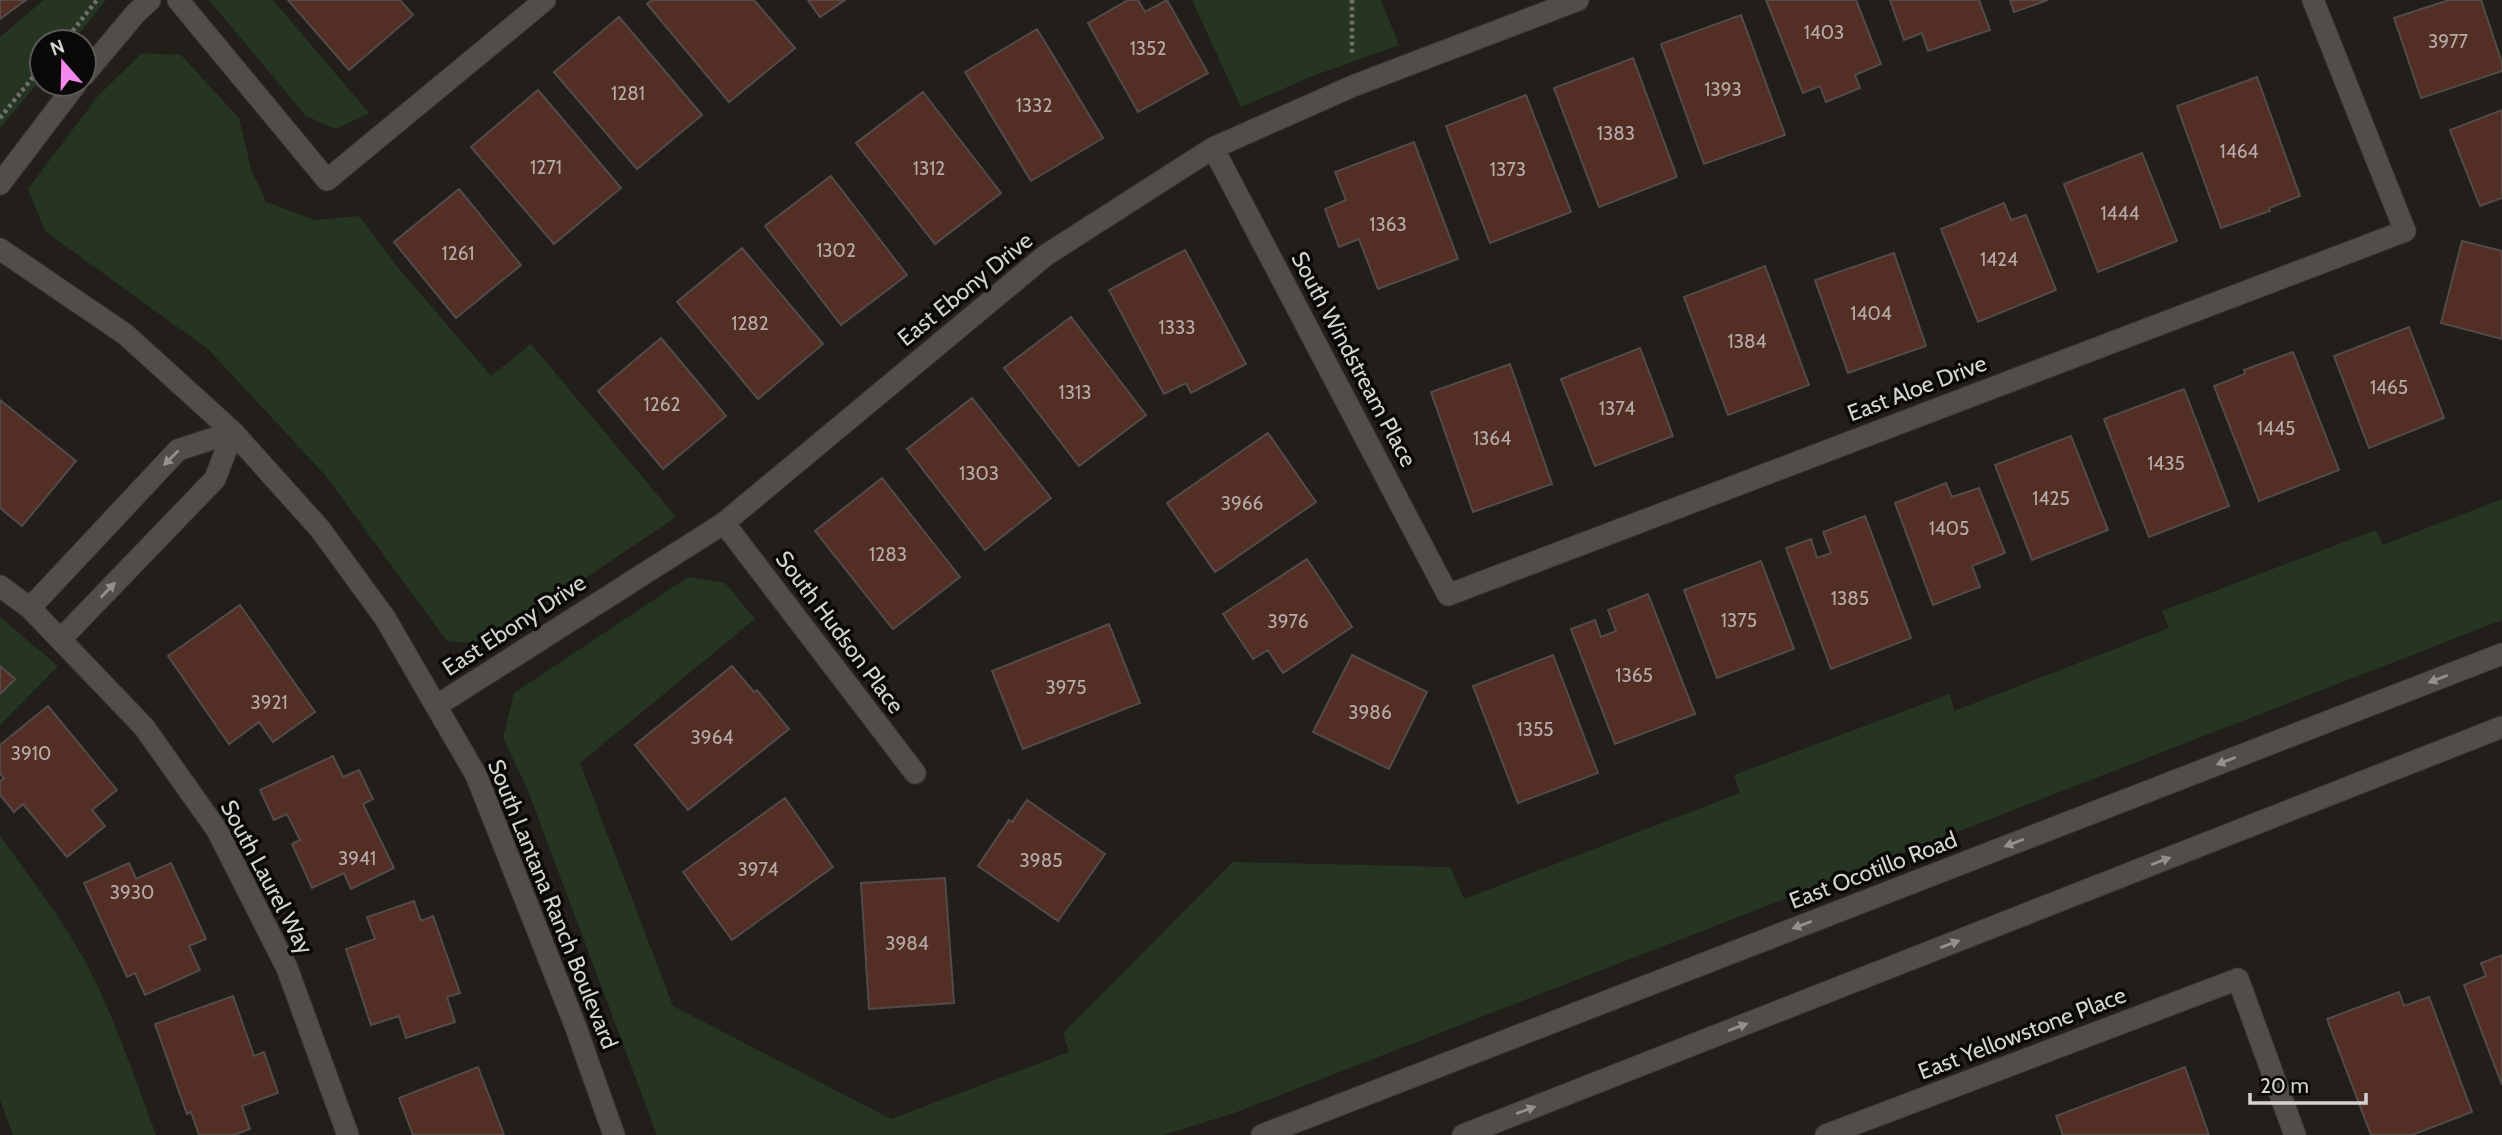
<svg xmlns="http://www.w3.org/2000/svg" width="2502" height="1135" viewBox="0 0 2502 1135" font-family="Cabin,sans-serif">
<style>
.green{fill:#253521}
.building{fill:#522e25;stroke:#524b49;stroke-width:2}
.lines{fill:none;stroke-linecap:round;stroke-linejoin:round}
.minor-casing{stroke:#3c3a36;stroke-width:23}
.secondary-casing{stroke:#3c3a36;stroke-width:23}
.path{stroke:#726f6b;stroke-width:4.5;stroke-dasharray:3.5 3.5;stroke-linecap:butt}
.minor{stroke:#514e49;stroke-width:21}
.secondary{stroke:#514e49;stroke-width:21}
.oneway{fill:#94918d}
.labels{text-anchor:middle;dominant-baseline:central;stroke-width:7;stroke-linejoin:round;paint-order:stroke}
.number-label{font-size:19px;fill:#b5aaa6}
.street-label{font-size:23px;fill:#d6d4d1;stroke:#0a0907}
</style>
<rect width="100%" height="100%" fill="#221f1a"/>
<path class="green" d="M44,0H106L72,42H42V78L0,128V37Z
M209,0H273L369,113L336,129L306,116Z
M1192,0H1381L1399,45L1310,77L1241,107Z
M142,53L181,55L239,118L251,169L266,202L315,220L359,216L395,264L491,376L531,344L676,517L488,644L447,641L325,475L209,350L45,231L28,189L98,96Z
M2502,499V620L1234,1113L1164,1135H657L527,788L503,738L514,693L688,577L725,583L755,619L580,763L673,1006L891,1119L1069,1052L1063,1033L1233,862L1450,867L1464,899L1740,793L1734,775L1950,694L1954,711L2169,628L2162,611L2376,530L2383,545Z
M0,617L58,666L0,725Z
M0,836C29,876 61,917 85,961C114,1016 134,1076 156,1135H13L0,1100Z"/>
<path class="building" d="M0,0H26L0,19Z
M288,0H400L413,15L349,70Z
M652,0H754L795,48L729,102L647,4Z
M808,0H845L820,17Z
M1128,0H1138L1145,12L1167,0L1208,73L1138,112L1088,23Z
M1766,0H1856L1881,64L1855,75L1860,88L1826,102L1820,86L1803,93Z
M1890,0H1979L1990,30L1928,51L1922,33L1904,40Z
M2010,0H2048L2014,12Z
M2449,0H2481L2502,63V71L2421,98L2394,18Z
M1741,15L1785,135L1704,164L1661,44Z
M619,17L702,115L637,169L554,72Z
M1037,29L1103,138L1031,181L965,72Z
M1633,58L1677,177L1599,207L1554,88Z
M2257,77L2300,196L2269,208L2270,211L2221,228L2177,106Z
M538,90L621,188L554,244L471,147Z
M923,92L1001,193L935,244L856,143Z
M1526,95L1571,212L1490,243L1446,126Z
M2502,110V198L2480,206L2450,130Z
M1414,142L1458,259L1378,289L1359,239L1339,247L1325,209L1346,200L1335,172Z
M2142,153L2177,241L2098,272L2064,184Z
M831,176L907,275L841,325L765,226Z
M459,189L521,265L456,318L394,242Z
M2004,203L2011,220L2026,215L2056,290L1978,322L1941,229Z
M2462,241L2502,251V339L2441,323Z
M742,248L823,344L758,399L677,302Z
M1185,250L1246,364L1191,393L1186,383L1164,394L1109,290Z
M1894,253L1926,346L1848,373L1815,280Z
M1765,266L1809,385L1728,415L1684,297Z
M1071,317L1146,415L1079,466L1004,368Z
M2409,327L2444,418L2369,448L2334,356Z
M661,338L726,416L663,469L598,391Z
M1640,348L1673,436L1595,466L1561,379Z
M2293,352L2339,470L2259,501L2214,386L2245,374L2244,370Z
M1510,364L1552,484L1473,512L1431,392Z
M2184,389L2229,506L2149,537L2104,419Z
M972,398L1051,498L985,550L907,449Z
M0,400L76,461L22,526L0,508Z
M1268,433L1316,502L1215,572L1167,503Z
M2071,436L2108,530L2032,560L1995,465Z
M882,478L960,577L893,629L815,531Z
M1946,483L1952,497L1979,488L2005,553L1972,566L1980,587L1933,605L1895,503Z
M1865,516L1911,638L1831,669L1786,548L1811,539L1817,558L1831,553L1823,532Z
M1307,559L1352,627L1283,673L1268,650L1253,659L1223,614Z
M1761,561L1794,649L1717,678L1684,590Z
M1648,594L1695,714L1615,744L1571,629L1595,620L1601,637L1616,631L1608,610Z
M240,605L315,712L273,742L259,722L229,744L168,656Z
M1109,624L1140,703L1023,749L992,671Z
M1352,655L1427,692L1389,769L1313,732Z
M1553,655L1598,773L1518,803L1473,686Z
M0,666L15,679L0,694Z
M732,666L754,692L757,690L789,729L688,810L635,745Z
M48,706L117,790L92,810L105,826L67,857L23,804L14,812L0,795V781L4,778L0,774V745Z
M333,756L343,777L359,770L373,799L363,804L394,868L351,889L344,873L312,888L292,844L300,840L287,814L274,820L260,790Z
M785,798L833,867L732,940L683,872Z
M1027,800L1105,854L1058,921L978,866L1009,820L1012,822Z
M129,863L136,879L171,863L206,939L189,946L200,970L145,995L135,973L127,977L84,883Z
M945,878L954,1003L869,1009L861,883Z
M414,901L421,921L433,916L460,993L447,997L455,1022L406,1038L399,1016L371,1025L346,949L375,939L367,917Z
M2502,955V1085L2464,985L2486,976L2481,963Z
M2399,992L2404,1006L2429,997L2472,1112L2412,1135H2371L2327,1019Z
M233,996L254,1056L264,1052L278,1093L242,1106L250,1129L234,1135H199L191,1112L187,1114L155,1024Z
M478,1067L504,1135H413L399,1098Z
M2185,1067L2209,1135H2063L2056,1116Z"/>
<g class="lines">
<defs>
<path id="minor" d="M178,0L327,180L545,0
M84,75L135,14L150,0
M1213,148L1448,595L2405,231L2313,0
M0,184L76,84
M0,249L125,334L233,432L320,529L385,618L476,775L575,1025L614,1135
M724,523L915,773
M0,586L30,608L144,727L217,830L287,968L348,1135
M30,608L178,450L233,432
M61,639L215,479L233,432
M436,706L724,523L1046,255L1213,148L1353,86L1578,0
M1826,1135L2238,979L2295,1135"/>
<path id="secondary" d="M1262,1135L2502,654
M1463,1135L2502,727"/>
</defs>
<use href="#minor" class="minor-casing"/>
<use href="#secondary" class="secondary-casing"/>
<path class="path" d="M1352,0V54
M64,42L97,0
M0,118L42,66"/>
<use href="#minor" class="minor"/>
<use href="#secondary" class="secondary"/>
</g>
<defs><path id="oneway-solid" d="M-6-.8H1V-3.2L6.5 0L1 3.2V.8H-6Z" transform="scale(1.75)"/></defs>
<g class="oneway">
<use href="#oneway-solid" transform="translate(171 458) rotate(135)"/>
<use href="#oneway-solid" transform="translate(108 590) rotate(-46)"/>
<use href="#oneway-solid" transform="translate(2438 679) rotate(159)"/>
<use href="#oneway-solid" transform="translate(2226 761) rotate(159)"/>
<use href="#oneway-solid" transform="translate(2014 843) rotate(159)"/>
<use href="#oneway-solid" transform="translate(2161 861) rotate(-21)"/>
<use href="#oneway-solid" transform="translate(1802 925) rotate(159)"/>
<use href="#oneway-solid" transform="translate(1950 944) rotate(-21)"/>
<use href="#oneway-solid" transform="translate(1738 1027) rotate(-21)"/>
<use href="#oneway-solid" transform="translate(1526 1110) rotate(-21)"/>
</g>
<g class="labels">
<g class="number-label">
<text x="1824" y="32">1403</text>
<text x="2448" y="41">3977</text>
<text x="1148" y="48">1352</text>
<text x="1723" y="89">1393</text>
<text x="628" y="93">1281</text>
<text x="1034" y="105">1332</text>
<text x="1616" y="133">1383</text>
<text x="2239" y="151">1464</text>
<text x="546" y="167">1271</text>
<text x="929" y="168">1312</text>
<text x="1508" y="169">1373</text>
<text x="2120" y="213">1444</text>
<text x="1388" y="224">1363</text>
<text x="836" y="250">1302</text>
<text x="458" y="253">1261</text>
<text x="1999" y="259">1424</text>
<text x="1871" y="313">1404</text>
<text x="750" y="323">1282</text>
<text x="1177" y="327">1333</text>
<text x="1747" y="341">1384</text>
<text x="2389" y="387">1465</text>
<text x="1075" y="392">1313</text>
<text x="662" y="404">1262</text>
<text x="1617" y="408">1374</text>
<text x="2276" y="428">1445</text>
<text x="1492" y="438">1364</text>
<text x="2166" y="463">1435</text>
<text x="979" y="473">1303</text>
<text x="2051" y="498">1425</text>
<text x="1242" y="503">3966</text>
<text x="1949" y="528">1405</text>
<text x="888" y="554">1283</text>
<text x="1850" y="598">1385</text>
<text x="1739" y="620">1375</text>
<text x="1288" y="621">3976</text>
<text x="1634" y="675">1365</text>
<text x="1066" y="687">3975</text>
<text x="269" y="702">3921</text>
<text x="1370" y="712">3986</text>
<text x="1535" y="729">1355</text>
<text x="712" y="737">3964</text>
<text x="31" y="753">3910</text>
<text x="357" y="858">3941</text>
<text x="1041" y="860">3985</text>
<text x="758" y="869">3974</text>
<text x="132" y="892">3930</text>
<text x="907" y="943">3984</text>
</g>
<g class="street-label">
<text transform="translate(965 289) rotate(-39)">East Ebony Drive</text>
<text transform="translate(1354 359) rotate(62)">South Windstream Place</text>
<text transform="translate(1917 388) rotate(-21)">East Aloe Drive</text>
<text transform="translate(514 625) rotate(-33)">East Ebony Drive</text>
<text transform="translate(840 632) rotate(53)">South Hudson Place</text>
<text transform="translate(1873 870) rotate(-21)">East Ocotillo Road</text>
<text transform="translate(267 877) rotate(62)">South Laurel Way</text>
<text transform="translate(553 904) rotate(68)">South Lantana Ranch Boulevard</text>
<text transform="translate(2022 1033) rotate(-21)">East Yellowstone Place</text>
</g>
</g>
<g transform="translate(63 63) rotate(340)"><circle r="33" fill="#0a0907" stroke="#5c5a58" stroke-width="2"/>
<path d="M0-5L12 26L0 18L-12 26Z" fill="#f589ee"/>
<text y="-10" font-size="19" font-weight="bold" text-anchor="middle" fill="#d6d4d1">N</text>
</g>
<path d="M2250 1093v10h116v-10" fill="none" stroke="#d6d4d1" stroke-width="3.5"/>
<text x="2260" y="1093" font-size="21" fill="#d6d4d1" stroke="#0a0907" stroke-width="5" paint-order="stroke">20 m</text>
</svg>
